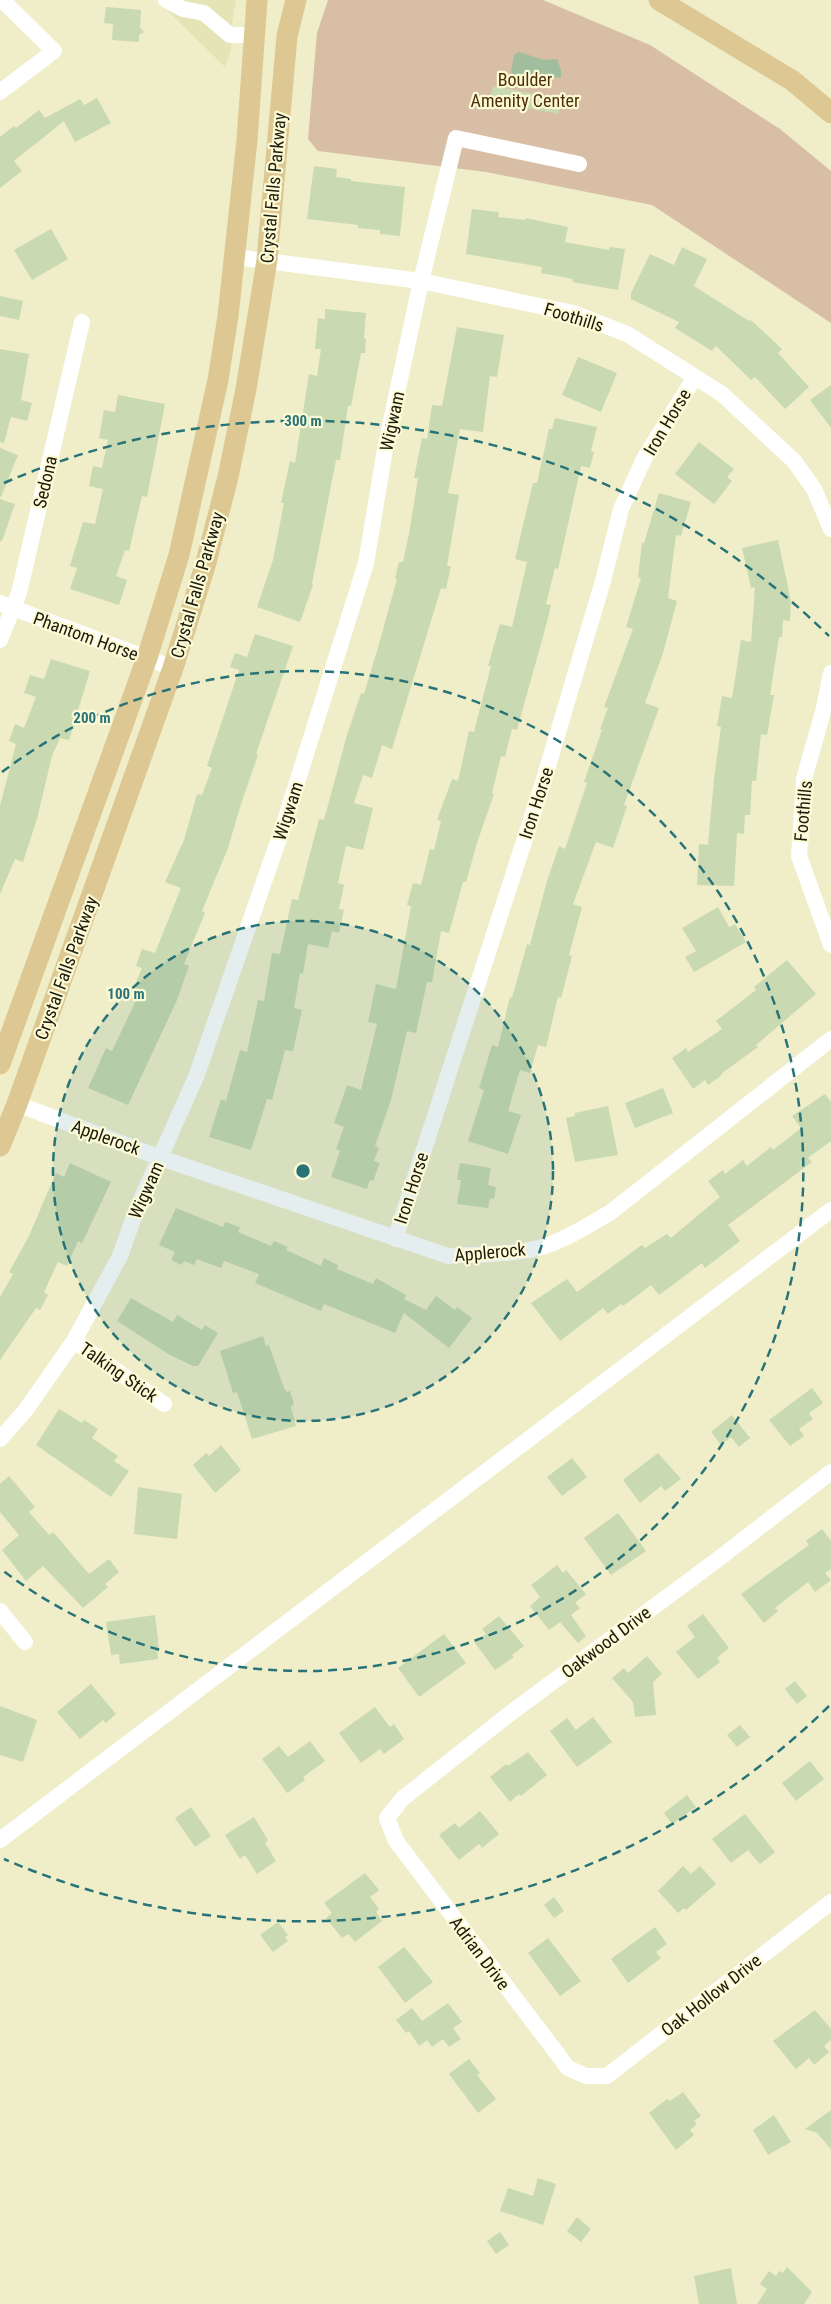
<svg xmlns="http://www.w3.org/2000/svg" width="831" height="2304" viewBox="0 0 831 2304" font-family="'Roboto Condensed',sans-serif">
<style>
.built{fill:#e5e4b7}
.green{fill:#d7bea5}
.water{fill:#a0be9e}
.building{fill:#c9d9b1}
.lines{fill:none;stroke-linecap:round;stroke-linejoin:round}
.minor{stroke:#fff;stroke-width:16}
.major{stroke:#ddc893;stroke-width:21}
.ring{fill:none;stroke:#287377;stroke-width:2.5;stroke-dasharray:9 6}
.labels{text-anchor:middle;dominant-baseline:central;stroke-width:4.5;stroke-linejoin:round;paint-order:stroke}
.park-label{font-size:18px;fill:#4e2f06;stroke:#fdfbd6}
.street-label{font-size:18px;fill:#1b1a0d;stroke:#fdfbd6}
.centre{fill:#287377;stroke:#fdfbd6;stroke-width:2.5}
.ring-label{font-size:15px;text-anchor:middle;font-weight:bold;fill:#287377;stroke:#fdfbd6;stroke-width:4.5;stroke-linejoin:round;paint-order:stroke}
</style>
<rect width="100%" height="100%" fill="#efeec9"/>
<path class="built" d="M157,0H236L232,23L231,50L225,67Z"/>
<path class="green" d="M328,0H543L650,45L780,129L831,171V323L652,205L486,172L318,151L308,139L317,33Z"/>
<path class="water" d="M519,52L544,60L557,59L561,70V78L542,76L535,87C526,86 521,79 513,76L511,71L514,55Z"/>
<path class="building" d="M106,7L141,10L140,27L144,32L139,35V42L112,40L113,24L104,23Z
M493,86L561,99L558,114L490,101Z
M97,98L111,123L75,142L64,121L14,161L22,171L0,188V137L14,126L16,128L39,110L45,118L80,99L84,105Z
M314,166L337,169L336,177L351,179V181L405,187L400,236L380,234V230L358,228V225L307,219Z
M472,209L499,212L498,217L526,220V218L568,227L565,242L609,250L610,247L625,249L618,290L572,282L573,279L541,273L542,267L466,254Z
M51,229L68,259L32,280L14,250Z
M682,247L707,259L694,286L749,321L751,320L782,349L778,353L809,387L785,409L755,377L751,380L716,346L712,351L675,328L679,322L631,299V293L650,254L674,265Z
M0,296L23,301L19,320L0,316Z
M325,309L366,313L364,338L366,339L365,353H361L351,406H348L340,460H336L312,584L313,585L300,622L257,607L273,560L284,503H281L290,461L295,463L309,374L317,376L321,349H315L318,318L325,319Z
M457,327L504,335L497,377L490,376L483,432L460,429L448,493L459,495L447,566H451L446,589L441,588L392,749L382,745L372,778L363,775L354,803L373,808L363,850L346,846L338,883L344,885L339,909L344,910L339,933L332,931L328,948L308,944L303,974L300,973L294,1008L302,1010L293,1051L285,1050L272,1100L267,1099L251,1150L209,1137L221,1099L226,1101L240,1050L247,1052L258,1000L264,1001L272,953L280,954L292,899L298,900L319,819L324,820L347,735L361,693L364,694L379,644L397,579H395L399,562H403L409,534L418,478H414L422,438L427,439L432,405L442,406Z
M0,349L29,354L21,400L32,403L27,421L11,417L4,443L0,442Z
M578,357L617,373L601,412L562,395Z
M831,385V428L810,400Z
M118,395L165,404L147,497L142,496L129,551L125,550L116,576L127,580L119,605L70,589L77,568L70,566L83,522L95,524L103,489L89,486L93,466L102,468L108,440L99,438L104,410L115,412Z
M555,418L597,427L591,451L594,452L590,468L581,466L558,569L555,568L546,604L551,605L547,622L517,730L512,729L505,757L501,756L492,793L494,794L477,843L466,882H463L449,933L441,931L432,982H427L416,1033L407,1031L391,1100L375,1146L379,1148L374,1161L380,1163L373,1181L370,1180L367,1189L331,1177L340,1151L336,1149L344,1127L334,1123L347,1085L361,1090L377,1024L368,1022L376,984L396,989L411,906L407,905L413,883L421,885L430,849L434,850L441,821L437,820L452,779L458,781L469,731L474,732L491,666H488L500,624L512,627L527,562L515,559L533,483H537L549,429H552Z
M699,442L734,469L727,477L732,481L714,504L675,474Z
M0,448L18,455L1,497H0Z
M659,493L691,502L681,536L676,535L668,598L677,601L663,653L645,703L659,708L624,805L627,806L613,848L596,842L573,904L582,907L569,955L572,956L561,998L558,997L546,1047L538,1045L530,1073L520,1070L508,1111L521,1115L508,1154L468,1141L484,1090L479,1088L492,1045L498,1047L510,997L512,998L527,944L530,945L547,881L559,846L565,849L587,783L584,782L602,730L600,729L608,708L604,707L633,629L626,627L641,578L638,577L642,543H644Z
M0,499L15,504L2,541H0Z
M778,540L791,601L790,621L783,620L782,637H779L770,695H774L767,735L761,734L756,781H752L750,815H745L744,834L737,833L734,886L697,885L699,844L708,845L714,779L721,727L717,726L722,696L732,698L741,640L751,642L755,587L751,588L742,548Z
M255,634L293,646L256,754L258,755L241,804L228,848L202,911L205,913L184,964L189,966L177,1000L128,1105L88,1088L106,1048L112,1051L141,990L134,987L142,968L136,966L142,949L155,953L181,888L165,882L184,840L197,794L202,795L212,768L207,766L239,670L230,667L235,653L247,657Z
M51,659L90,671L69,740L60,738L52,756L37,819L23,862L15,859L0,894V806L16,744L9,741L15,724L24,728L36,697L24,693L30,675L44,679Z
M718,907L729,927L735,924L746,942L694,972L685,957L696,951L682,928Z
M787,960L816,994L756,1045L758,1047L721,1074L722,1075L708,1085L705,1080L693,1089L672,1058L686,1048L688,1052L722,1029L716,1021L756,990L754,987Z
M663,1088L673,1113L635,1128L625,1103Z
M825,1094L831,1102V1141L808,1158L812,1162L728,1225L740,1241L705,1268L702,1263L659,1295L651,1285L623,1306L621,1304L608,1314L603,1308L560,1341L531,1303L567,1279L577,1292L642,1245L645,1248L667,1234L671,1238L720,1197L708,1181L723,1170L725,1174L743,1160L747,1166L771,1147L773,1150L801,1128L792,1116Z
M608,1106L618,1155L575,1162L566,1118L575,1116V1113Z
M70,1163L111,1182L82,1243L78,1241L67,1266L58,1262L44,1292L48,1295L40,1310L36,1308L0,1360V1297L13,1274L9,1272L28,1238L56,1173L64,1177Z
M460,1163L491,1168L488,1185L496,1187L494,1199L490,1198L488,1208L457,1204L461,1180H457Z
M176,1208L223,1227L225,1222L240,1227L238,1232L271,1246L274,1241L288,1247L286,1250L321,1266L324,1258L338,1265L337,1269L373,1284L376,1278L406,1295L404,1299L426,1310L436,1296L455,1310L457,1307L472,1318L449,1348L404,1313L395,1333L324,1304L321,1311L295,1300L255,1283L259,1274L224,1261L221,1268L197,1259L194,1265L184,1261L182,1265L171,1260L175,1252L159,1245Z
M131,1298L173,1322L177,1315L202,1330L205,1325L218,1333L198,1366H193L170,1355L117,1321Z
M263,1336L266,1346L269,1345L284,1388L287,1392L290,1391L294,1404L291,1407L296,1426L252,1439L237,1392L233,1393L220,1351Z
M812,1388L823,1403L809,1413L813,1419L799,1429L804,1436L790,1446L769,1420Z
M59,1409L82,1423L84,1420L98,1429L92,1438L118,1456L114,1461L129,1471L111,1497L36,1445Z
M732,1415L750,1438L739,1447L731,1437L721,1445L711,1432Z
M221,1445L241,1470L215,1493L193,1465L206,1453L209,1456Z
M658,1453L681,1479L665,1491L661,1486L640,1503L623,1480Z
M572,1458L587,1477L562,1496L547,1477Z
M9,1476L35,1507L29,1512L49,1535L53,1532L89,1574L109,1559L119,1572L105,1584L108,1587L83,1608L43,1566L26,1581L2,1550L19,1535L0,1512V1484Z
M138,1487L182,1494L177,1539L134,1534Z
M618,1513L646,1551L611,1575L584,1538Z
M822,1529L831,1541V1569L825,1573L831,1580L815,1592L808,1582L775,1608L778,1611L764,1623L741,1594L809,1545L806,1541Z
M557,1565L563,1573L566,1570L586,1594L575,1603L580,1608L571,1615L586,1636L578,1643L560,1622L549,1630L530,1606L540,1597L531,1585Z
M703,1614L729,1648L717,1658L720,1662L698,1679L676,1652L695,1637L687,1626Z
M155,1615L159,1648L157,1649L158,1659L120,1664L119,1654L111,1655L106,1622Z
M499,1616L524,1646L512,1655L514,1657L495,1670L475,1643L486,1634L482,1629Z
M444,1634L466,1663L419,1697L398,1668Z
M647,1656L662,1674L653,1682L656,1715L635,1717L633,1702L612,1678L624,1668L628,1673Z
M795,1681L807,1696L797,1704L785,1689Z
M91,1684L116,1714L106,1723L103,1720L80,1739L57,1712Z
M0,1706L37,1720L23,1762L0,1755Z
M375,1707L390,1727L394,1724L404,1739L384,1754L380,1749L361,1763L339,1733Z
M593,1717L612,1742L577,1767L550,1731L567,1718L576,1730Z
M740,1725L750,1737L737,1747L727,1735Z
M310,1741L325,1761L303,1777L305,1780L287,1793L262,1759L279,1746L288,1757Z
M528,1752L547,1775L521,1796L519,1794L510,1802L490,1777L506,1764L508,1766Z
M810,1761L824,1779L796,1801L782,1783Z
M687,1795L696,1807L672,1824L664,1813Z
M191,1807L211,1836L195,1847L175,1818Z
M480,1811L499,1834L482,1848L479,1844L459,1860L439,1835L455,1823L459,1828Z
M745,1814L775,1852L760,1864L748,1850L731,1863L712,1839Z
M254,1817L268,1840L265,1843L276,1861L257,1874L245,1855L240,1859L225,1835Z
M683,1866L691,1874L700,1866L716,1884L686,1910L684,1908L678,1913L658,1891Z
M365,1873L379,1890L370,1897L379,1909L376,1912L382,1921L355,1942L348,1934L342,1938L326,1918L332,1913L324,1903Z
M554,1897L564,1911L554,1918L544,1905Z
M278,1922L288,1935L285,1937L288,1941L273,1952L260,1935Z
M655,1927L667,1944L656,1952L661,1958L628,1983L611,1959Z
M548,1938L581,1981L560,1996L528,1953Z
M404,1947L433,1982L405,2003L378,1967Z
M448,2003L462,2022L453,2028L461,2039L449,2047L443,2039L432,2047L427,2040L419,2046L409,2031L406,2033L396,2020L412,2008L422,2021Z
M815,2010L831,2029V2040L824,2046L829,2052L814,2065L809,2058L796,2069L773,2041Z
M469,2059L480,2073L477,2075L496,2099L478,2113L449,2074Z
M683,2092L701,2116L694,2121L697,2124L690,2130L694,2135L676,2150L649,2113L663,2102L668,2099L670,2101Z
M831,2110V2149L817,2133L805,2129Z
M774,2115L791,2142L768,2155L753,2130Z
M538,2178L556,2184L543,2225L500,2211L508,2188L533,2196Z
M577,2217L591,2229L581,2242L567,2231Z
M500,2232L509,2245L496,2254L487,2241Z
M787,2267L812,2292L804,2304H757L767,2289L760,2284L769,2271L776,2276L779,2271L783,2273Z
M731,2268L737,2304H699L694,2276Z"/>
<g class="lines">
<path class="minor" d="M166,0L183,9L204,13L230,35H255
M0,92L54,51L2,0
M236,257L421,281L573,313L627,334L722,394L794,461L814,489L831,529
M0,603L173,668
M0,640L19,593L82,322
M831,673L823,712L804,779L799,856L831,945
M17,1104L161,1158L448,1256C477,1254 518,1255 545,1246C569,1238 590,1224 611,1212L831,1039
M395,1239L542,786L603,581L621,509L645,457L695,377
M74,1341L164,1404
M0,1439L25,1411L74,1341L120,1256L136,1211L196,1077L283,827L366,563L385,449L421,281L456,138L579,164
M831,1472L713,1563L508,1715L402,1799L387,1818L396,1841L568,2068L586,2076H607L831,1902
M0,1611L25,1642
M0,1840L831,1210"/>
<path class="major" d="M659,0L793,81L831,113
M0,1064L147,658L179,555L218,380L228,316L247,140L257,0
M0,1146L17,1104L173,668L205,566L228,477L246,389L267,260L287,36L296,0"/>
</g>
<circle cx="303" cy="1171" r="250" fill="#287377" fill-opacity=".12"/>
<g class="ring">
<circle cx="303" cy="1171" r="250"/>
<path d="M2 772A500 500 0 1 1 2 1570"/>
<path d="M829 1706A750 750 0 0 1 4 1859M4 483A750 750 0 0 1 829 636"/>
</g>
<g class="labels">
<g class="park-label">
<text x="525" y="79">Boulder<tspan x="525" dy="21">Amenity Center</tspan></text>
</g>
<g class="street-label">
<text transform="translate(273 188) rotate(-85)">Crystal Falls Parkway</text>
<text transform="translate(574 317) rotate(17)">Foothills</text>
<text transform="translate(392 421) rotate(-78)">Wigwam</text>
<text transform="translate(667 422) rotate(-59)">Iron Horse</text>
<text transform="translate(45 482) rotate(-77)">Sedona</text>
<text transform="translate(197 585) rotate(-74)">Crystal Falls Parkway</text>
<text transform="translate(86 636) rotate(20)">Phantom Horse</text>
<text transform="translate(536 803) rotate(-72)">Iron Horse</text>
<text transform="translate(288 811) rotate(-72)">Wigwam</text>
<text transform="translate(803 811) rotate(-85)">Foothills</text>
<text transform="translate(66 968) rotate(-70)">Crystal Falls Parkway</text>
<text transform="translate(106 1137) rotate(20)">Applerock</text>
<text transform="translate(411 1188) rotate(-72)">Iron Horse</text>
<text transform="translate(146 1190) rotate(-66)">Wigwam</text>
<text transform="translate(490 1252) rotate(-5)">Applerock</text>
<text transform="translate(119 1372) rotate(35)">Talking Stick</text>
<text transform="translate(606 1642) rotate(-37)">Oakwood Drive</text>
<text transform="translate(480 1953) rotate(53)">Adrian Drive</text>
<text transform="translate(711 1995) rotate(-38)">Oak Hollow Drive</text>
</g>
</g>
<circle cx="303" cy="1171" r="8" class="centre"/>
<g class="ring-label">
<text x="303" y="426">300 m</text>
<text x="92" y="723">200 m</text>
<text x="126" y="999">100 m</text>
</g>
</svg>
